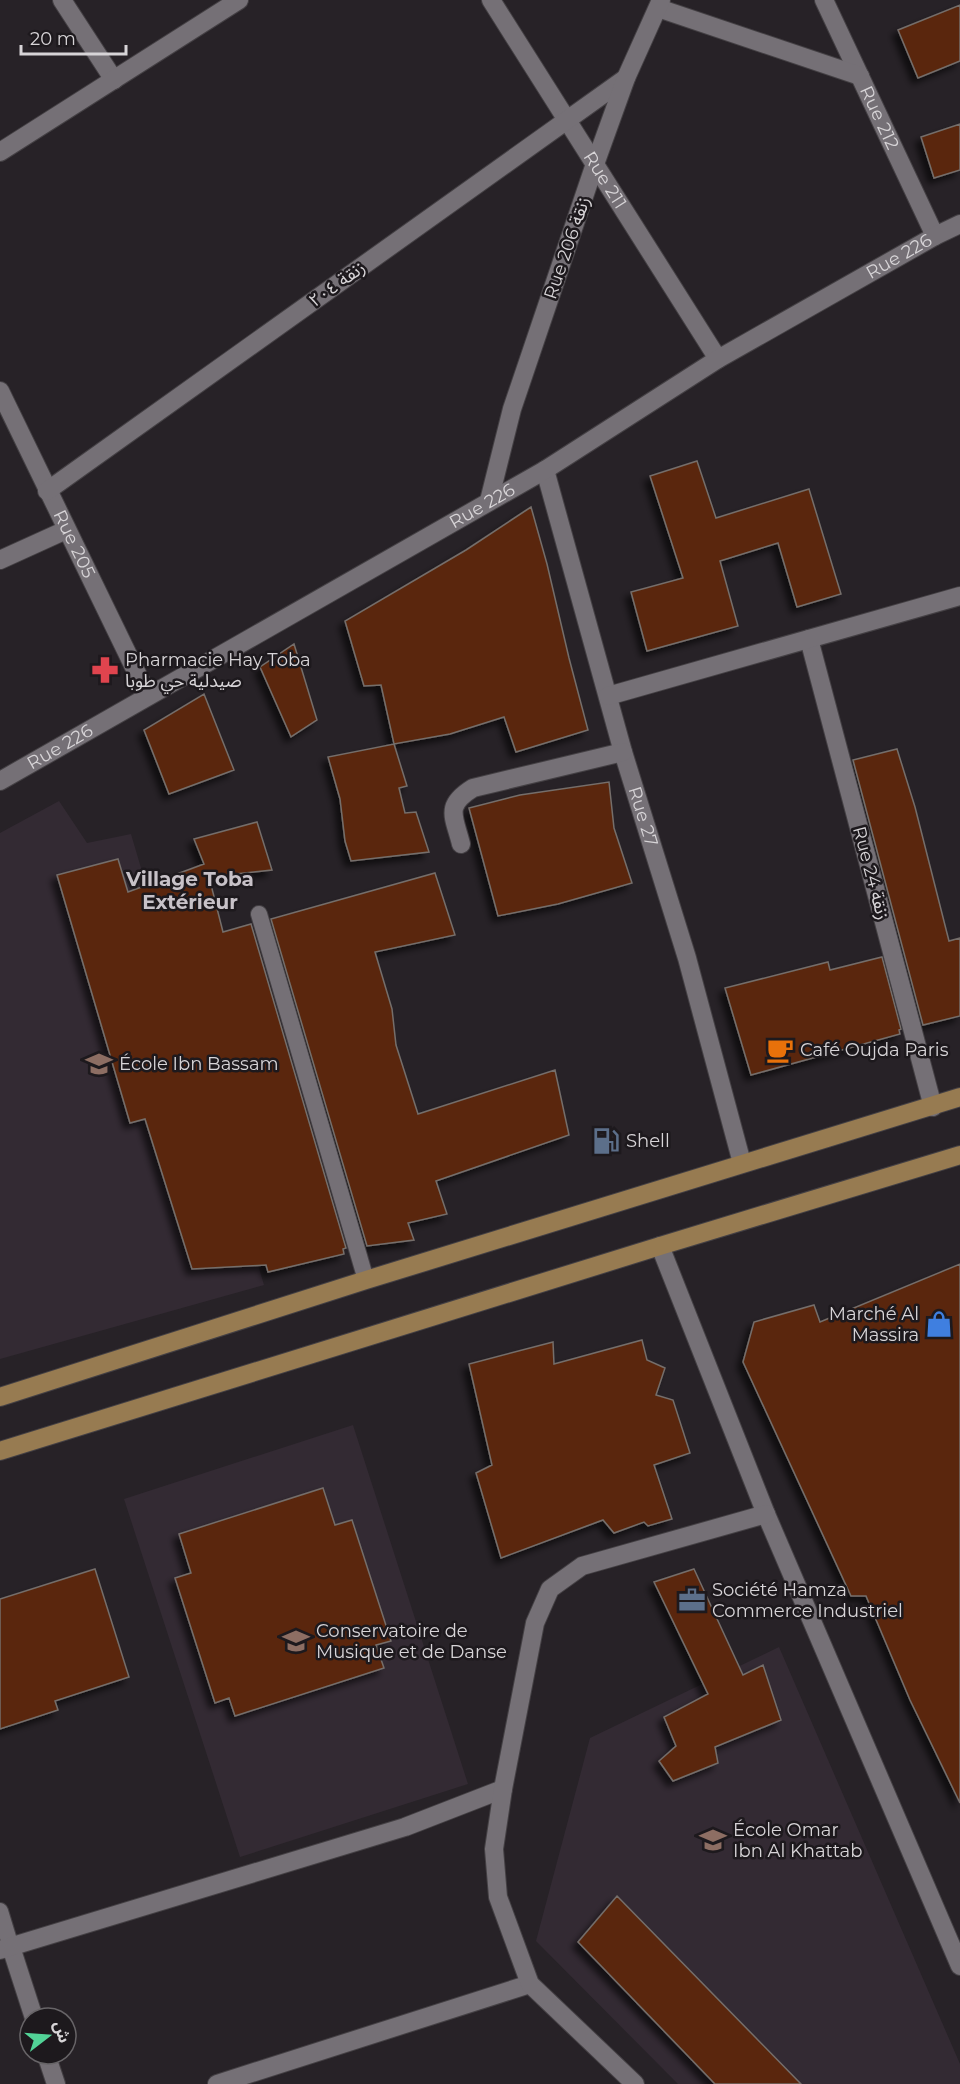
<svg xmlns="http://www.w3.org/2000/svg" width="960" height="2084" viewBox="0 0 960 2084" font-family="Montserrat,'Noto Sans Arabic',sans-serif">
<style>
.built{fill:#332a33}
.building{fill:#5a280d;stroke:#756e6b;stroke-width:1.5;filter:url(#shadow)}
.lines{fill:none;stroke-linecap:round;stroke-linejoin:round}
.lane-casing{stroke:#444044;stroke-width:18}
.street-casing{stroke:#444044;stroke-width:20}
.primary-casing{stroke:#444044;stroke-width:20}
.lane{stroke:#757076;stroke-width:16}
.street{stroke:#757076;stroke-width:18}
.primary{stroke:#977b51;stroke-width:18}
.labels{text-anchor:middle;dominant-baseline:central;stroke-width:5;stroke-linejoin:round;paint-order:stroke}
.street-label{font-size:18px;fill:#d7d4d7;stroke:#1d191d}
.poi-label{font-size:18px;fill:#d7d4d7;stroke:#1d191d;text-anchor:start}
.neighbourhood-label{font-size:20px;font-weight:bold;fill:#c8c2c8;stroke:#1d191d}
</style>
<defs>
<filter id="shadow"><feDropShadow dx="-5.5" dy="5.5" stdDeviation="3" flood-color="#0009"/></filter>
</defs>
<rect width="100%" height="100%" fill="#272227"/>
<path class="built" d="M59,801L87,843L131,834L264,1285L0,1359V833Z
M353,1425L468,1784L240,1857L124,1499Z
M779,1647L960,2064V2084H678L536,1941L590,1738Z"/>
<path class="building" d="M960,5V61L918,78L898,30Z
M960,124V170L934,178L921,137Z
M697,461L716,518L809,489L841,594L797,607L778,543L720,561L738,626L647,651L631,592L683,578L650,476Z
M531,507L547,564L569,658L588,730L516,752L504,717L450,734L394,744L381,685L364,686L345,621L466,550Z
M294,644L317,720L291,737L260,667Z
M204,694L234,770L169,794L144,730Z
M394,744L407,786L399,788L405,813L416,812L429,852L351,861L345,841L340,799L328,757Z
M897,749L915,807L949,941L960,938V1016L923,1025L853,760Z
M609,782L614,828L632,883L558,904L498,916L469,808L520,795Z
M257,822L272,870L209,877L223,932L251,924L346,1248L343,1249L344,1254L268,1272L266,1265L192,1269L145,1119L130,1123L57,875L118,859L128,892L204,864L194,839Z
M435,873L455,935L375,952L392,1009L396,1045L418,1114L555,1070L569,1135L436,1181L447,1214L408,1223L414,1240L367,1246L271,919Z
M882,957L901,1029L899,1030L900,1034L751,1075L725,988L828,962L830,970Z
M960,1264V1803L910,1700L866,1596H851L743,1362L754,1322L814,1305L820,1322Z
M642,1340L647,1360L665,1368L656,1395L673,1400L690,1453L654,1465L672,1519L648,1526L644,1522L614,1533L603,1520L501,1558L476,1473L492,1465L469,1364L553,1342L554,1364Z
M323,1488L335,1525L352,1520L391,1641L376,1645L384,1668L235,1716L229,1698L215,1703L175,1578L191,1573L179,1534Z
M95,1569L129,1677L55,1701L58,1710L0,1729V1599Z
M694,1569L743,1675L763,1665L781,1720L715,1747L718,1763L673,1781L659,1761L676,1746L664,1717L708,1694L654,1582Z
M617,1896L801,2084H715L578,1942Z"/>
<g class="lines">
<defs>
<path id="lane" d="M259,914L366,1280
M0,1911L11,1947"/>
<g id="street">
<path d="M62,0L114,80"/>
<path id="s1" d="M491,0L718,359"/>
<path id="s2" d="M824,0L935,236"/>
<path d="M658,8L860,76"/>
<path d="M0,152L239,0"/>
<path id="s3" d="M0,391L148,696"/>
<path id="s4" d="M545,470L623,752L687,958L742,1163"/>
<path d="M47,491L626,78"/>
<path d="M489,501L512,409L595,164L626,78L661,0"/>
<path d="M0,560L66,530"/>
<path d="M809,639L933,1107"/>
<path d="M608,696L960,596"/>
<path id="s5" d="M0,781L545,470L718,359L935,236L960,224"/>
<path d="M461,844C454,816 444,806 473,788L623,752"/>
<path d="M660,1246L766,1514L960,1966"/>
<path d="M11,1947L34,2018"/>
<path d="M0,1950L405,1827L503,1789"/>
<path d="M46,2054L56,2084"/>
<path d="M217,2084L530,1984"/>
<path d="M635,2084L530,1984L498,1897L494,1849L503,1789L535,1623L550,1589L582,1566L766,1514"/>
</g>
<path id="primary" d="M0,1397L366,1280L960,1097
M0,1451L660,1246L960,1155"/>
</defs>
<use href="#lane" class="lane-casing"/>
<use href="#street" class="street-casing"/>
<use href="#primary" class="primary-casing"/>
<use href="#lane" class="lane"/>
<use href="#street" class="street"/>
<use href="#primary" class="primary"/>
</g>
<defs>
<symbol id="pharmacy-bare" viewBox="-9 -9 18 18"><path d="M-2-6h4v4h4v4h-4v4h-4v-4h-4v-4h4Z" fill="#e0444e" stroke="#1d191d" stroke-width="2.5" paint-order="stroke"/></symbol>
<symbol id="cafe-bare" viewBox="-9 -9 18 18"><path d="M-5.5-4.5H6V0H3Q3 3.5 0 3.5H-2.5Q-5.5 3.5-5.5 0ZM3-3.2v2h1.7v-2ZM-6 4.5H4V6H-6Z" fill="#e8710a" stroke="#1d191d" stroke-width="2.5" paint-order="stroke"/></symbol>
<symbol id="school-bare" viewBox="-9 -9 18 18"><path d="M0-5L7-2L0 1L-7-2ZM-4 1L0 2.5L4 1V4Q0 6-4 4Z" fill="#8d6e63" stroke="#1d191d" stroke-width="2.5" paint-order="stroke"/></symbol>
<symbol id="fuel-bare" viewBox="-9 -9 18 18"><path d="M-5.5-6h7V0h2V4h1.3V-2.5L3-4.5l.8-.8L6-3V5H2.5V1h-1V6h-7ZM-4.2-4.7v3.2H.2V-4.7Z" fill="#5c6f8a" stroke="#1d191d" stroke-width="2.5" paint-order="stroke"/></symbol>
<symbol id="shop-bare" viewBox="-9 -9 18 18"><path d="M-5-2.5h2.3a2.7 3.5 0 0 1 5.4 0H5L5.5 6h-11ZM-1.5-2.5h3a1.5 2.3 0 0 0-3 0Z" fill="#3f7fe0" stroke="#1d191d" stroke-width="2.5" paint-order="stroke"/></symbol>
<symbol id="office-bare" viewBox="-9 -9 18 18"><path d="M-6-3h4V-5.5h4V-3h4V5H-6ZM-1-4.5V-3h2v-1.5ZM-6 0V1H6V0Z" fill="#5c6f8a" stroke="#1d191d" stroke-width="2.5" paint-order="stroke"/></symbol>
</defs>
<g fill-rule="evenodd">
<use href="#pharmacy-bare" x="86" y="651" width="38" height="38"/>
<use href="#cafe-bare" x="761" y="1031" width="38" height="38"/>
<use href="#school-bare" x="80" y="1045" width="38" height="38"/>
<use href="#fuel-bare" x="587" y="1122" width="38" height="38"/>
<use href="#shop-bare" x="920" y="1305" width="38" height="38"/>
<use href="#office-bare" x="673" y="1581" width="38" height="38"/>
<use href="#school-bare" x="277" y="1622" width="38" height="38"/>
<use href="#school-bare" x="694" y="1821" width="38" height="38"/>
</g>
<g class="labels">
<g class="street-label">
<text stroke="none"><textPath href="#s2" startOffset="130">Rue 212</textPath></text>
<text stroke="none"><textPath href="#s1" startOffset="213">Rue 211</textPath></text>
<text transform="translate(567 248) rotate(-71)">Rue 206 زنقة</text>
<text stroke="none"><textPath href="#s5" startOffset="1041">Rue 226</textPath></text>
<text transform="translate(337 284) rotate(-36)">زنقة ٢٠٤</text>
<text stroke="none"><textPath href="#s5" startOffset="555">Rue 226</textPath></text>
<text stroke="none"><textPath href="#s3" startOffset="170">Rue 205</textPath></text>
<text stroke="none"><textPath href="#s5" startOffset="69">Rue 226</textPath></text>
<text stroke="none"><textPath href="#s4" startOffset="360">Rue 27</textPath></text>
<text transform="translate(871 873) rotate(75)">Rue 24 زنقة</text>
</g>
<g class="poi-label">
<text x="125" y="660">Pharmacie Hay Toba<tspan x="125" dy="21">صيدلية حي طوبا</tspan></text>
<text x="800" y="1050">Café Oujda Paris</text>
<text x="119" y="1064">École Ibn Bassam</text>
<text x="626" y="1141">Shell</text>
<text x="919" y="1314" text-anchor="end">Marché Al<tspan x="919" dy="21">Massira</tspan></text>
<text x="712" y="1590">Société Hamza<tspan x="712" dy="21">Commerce Industriel</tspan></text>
<text x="316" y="1631">Conservatoire de<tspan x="316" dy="21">Musique et de Danse</tspan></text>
<text x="733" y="1830">École Omar<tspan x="733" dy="21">Ibn Al Khattab</tspan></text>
</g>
<g class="neighbourhood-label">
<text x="190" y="879">Village Toba<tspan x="190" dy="23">Extérieur</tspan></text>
</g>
</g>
<g transform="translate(48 2036) rotate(73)"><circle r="28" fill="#1d191d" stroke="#676467" stroke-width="1.5"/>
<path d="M0-4.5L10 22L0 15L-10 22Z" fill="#52d397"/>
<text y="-9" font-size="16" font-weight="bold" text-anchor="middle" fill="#d7d4d7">ش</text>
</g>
<path d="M21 45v9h105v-9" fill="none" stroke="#d7d4d7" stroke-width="3"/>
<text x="30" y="45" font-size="18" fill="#d7d4d7" stroke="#1d191d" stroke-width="4.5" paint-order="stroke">20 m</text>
</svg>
